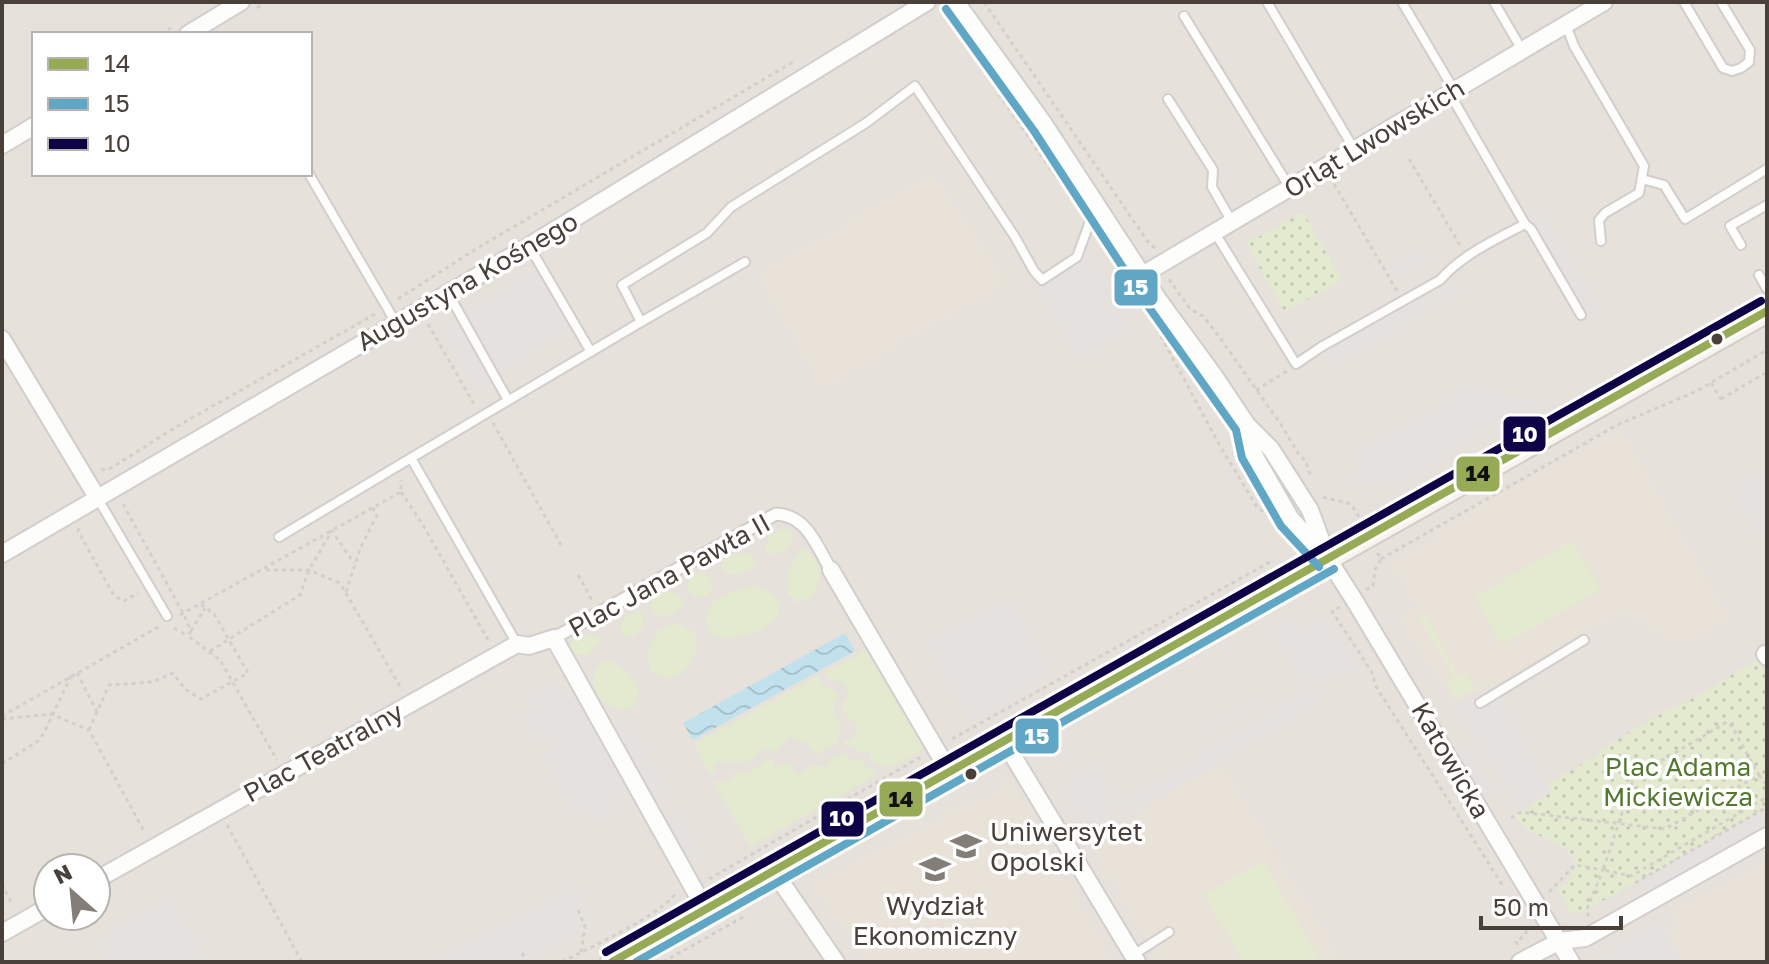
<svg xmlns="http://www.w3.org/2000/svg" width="1769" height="964" viewBox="0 0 1769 964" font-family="'Golos Text',sans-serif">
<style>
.residential{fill:#e6e1db;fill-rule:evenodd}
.education{fill:#e9e2d9}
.grass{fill:#e3eacf}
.park{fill:url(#park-dots)}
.parking{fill:#e5e1de}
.water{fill:url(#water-waves)}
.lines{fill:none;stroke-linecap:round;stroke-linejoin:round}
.service-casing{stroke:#d1cecb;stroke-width:12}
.pedestrian-casing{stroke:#d1cecb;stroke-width:15}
.minor-casing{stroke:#d1cecb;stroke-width:20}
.secondary-casing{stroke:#d3cdc6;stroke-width:26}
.path{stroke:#d3d0cb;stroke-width:3;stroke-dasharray:4 4;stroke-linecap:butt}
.service{stroke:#fdfdfc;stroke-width:8}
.pedestrian{stroke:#fdfdfc;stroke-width:11}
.minor{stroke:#fdfdfc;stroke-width:16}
.secondary{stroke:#f7f4f0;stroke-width:22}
.bus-1-casing{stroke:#fff;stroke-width:14}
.bus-2-casing{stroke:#fff;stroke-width:14}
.bus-3-casing{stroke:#fff;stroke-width:14}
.bus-1{stroke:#97ab56;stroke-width:8}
.bus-2{stroke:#60a7c5;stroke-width:8}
.bus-3{stroke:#0e0347;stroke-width:8}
.bus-dot{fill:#494139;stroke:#fff;stroke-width:3}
.labels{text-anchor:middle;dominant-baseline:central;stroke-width:7;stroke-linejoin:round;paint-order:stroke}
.street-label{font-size:26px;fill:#494139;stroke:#fff}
.park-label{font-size:26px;fill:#53782e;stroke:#fff}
.poi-label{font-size:26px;fill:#494139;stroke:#fff;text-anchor:start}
.line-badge{stroke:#fff;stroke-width:3}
.badge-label{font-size:22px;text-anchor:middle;font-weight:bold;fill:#fff}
.pale-badge-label{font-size:22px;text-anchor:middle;font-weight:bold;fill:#111}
</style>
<defs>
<pattern id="park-dots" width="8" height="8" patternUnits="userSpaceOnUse" patternTransform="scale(2)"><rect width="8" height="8" fill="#e3eacf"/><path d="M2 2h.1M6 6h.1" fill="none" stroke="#c4cab2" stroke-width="1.8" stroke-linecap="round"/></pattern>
<pattern id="water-waves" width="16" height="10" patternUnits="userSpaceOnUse" patternTransform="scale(2)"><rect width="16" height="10" fill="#c1e1ed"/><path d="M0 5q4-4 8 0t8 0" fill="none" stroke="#a7c2cc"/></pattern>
</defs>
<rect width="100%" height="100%" fill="#f3f0ed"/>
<path class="residential" d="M2,2H1767V962H2ZM34,34H310V174H34ZM48,868H96V916H48Z"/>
<path class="education" d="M933,174L1006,282L822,387L758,274Z
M1620,428L1728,617L1680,643L1621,611L1455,705L1399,617L1417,605L1391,563L1436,539L1432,532Z
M1221,764L1342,962H1160L1089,842Z
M1007,777L1112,962H866L815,885L969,801L973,806L1002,790L999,782Z
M1767,862V962H1683L1666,933L1676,927L1669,915Z"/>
<path class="grass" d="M784,529L792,531V543L779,554L767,553L765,548C769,538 772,531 784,529Z
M1573,541L1600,590L1502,645L1475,596Z
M803,548C822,558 824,583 810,599L798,603L788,594C786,577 789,559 803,548Z
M738,553L752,555L756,563C747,573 730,581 721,567L725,558Z
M688 585a12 12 0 1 1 24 0a12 12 0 1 1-24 0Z
M753,586C813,600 760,649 714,635C690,606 728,590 753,586Z
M669,591L676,593L684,599C679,613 668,619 654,614L650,604L655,596Z
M638,610L643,614V626L633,636L624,637L620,629L624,619Z
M1426,614L1458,677L1466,673L1475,689L1456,699L1447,683L1455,678L1419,618Z
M678,622L695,633C701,654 688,676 666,678L651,671L647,653L658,631Z
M582,634L599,636L600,641L587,655L572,653L569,645L575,637Z
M870,648L927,747C909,757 893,773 873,762L868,751L864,750L860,754L854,747L843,744V741L852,739L858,730L856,724L842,711L843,704L849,698L844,682L829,680L825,673Z
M605,661C624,664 634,675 639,693L634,707C603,720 577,674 605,661Z
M819,675L822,683L839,696L833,708L841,725L837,744L816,755L806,742L791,737L783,742L779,749L773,751L761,749L756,756L745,763L735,761L730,765L724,760L713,766L716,772L710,775L694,744Z
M846,753L848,759L862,760L866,768L873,769L875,774L880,773L750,847L714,783L719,780L722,784L735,777L733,772H746L758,768L768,758L773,759V765L776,767L789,763L797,774L813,765L827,767L832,757Z
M1262,861L1319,957L1311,962H1244L1204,895Z"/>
<path class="park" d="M1303,212L1342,280L1285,312L1246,244Z
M1758,659L1767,674V806L1582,913H1571L1557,887L1568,884L1576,861C1560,835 1530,841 1514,815L1551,792L1548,784L1599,754L1598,751L1676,705L1678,707Z"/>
<path class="parking" d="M1541,208L1600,308L1588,316L1529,215Z
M1421,249L1428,261L1394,280L1387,269Z
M1077,257L1092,258L1133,330L1081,360L1037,291L1042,280Z
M541,266L577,327L494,376L460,315Z
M1455,281L1462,294L1445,303L1441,298L1426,306L1429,312L1332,365L1325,353Z
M455,321L492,387L479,395L440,329Z
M1456,384L1544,403L1501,428L1494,426L1483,429L1482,435L1404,481L1355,485L1362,447L1448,401Z
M1767,466V530L1756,536L1731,488Z
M1008,596L1053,674L971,722L926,644Z
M1290,619L1298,631L1320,619L1332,626L1360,670L1303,685L1272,629Z
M556,679L563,692L573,687L630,789L615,797L621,810L598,822L591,810L574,819L542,756L555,748L549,737L535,740L521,716L533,709L527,696Z
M1493,687L1552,792L1521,810L1455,707Z
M1311,688L1320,701L1130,817L1121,804Z
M1252,699L1256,706L1209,733L1205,726Z
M628,721L670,792L655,799L613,728Z
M1467,746L1492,791L1474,801L1448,756Z
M1093,760L1118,803L1093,840L1064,790L1078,770Z
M1767,809V836L1650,901L1639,882Z
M679,810L704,857L690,863L665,817Z
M574,884L594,924L525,962H435Z
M171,898L207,962H107L95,941Z
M1660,922L1683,962H1599L1597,959Z"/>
<path class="water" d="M845,633L855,651L693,740L683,723Z"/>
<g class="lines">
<defs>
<path id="service" d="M1267,2L1354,149
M1402,2L1454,90
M1494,2L1522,50
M1684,2L1723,68L1732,71L1741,68L1749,62L1750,50L1721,2
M1184,16L1290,188
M1566,25L1574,46L1644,166L1639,193L1605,213L1599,220L1601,241
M1168,99L1213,170L1212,187L1232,222
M309,174L396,323
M1642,179L1664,185L1685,219L1767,169
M1525,224L1531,229L1581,315
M1215,233L1296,364L1321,347L1440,280C1463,254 1495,240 1525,224L1450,94
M1741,245L1730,226L1767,205
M529,246L591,352
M1759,275L1767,289
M448,293L508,400
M641,322L745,262
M98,499L167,616
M279,537L411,458
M517,644L411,458L641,322L622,285L707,233L731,207L866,123L915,86L1015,237L1034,271L1042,280L1077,257L1089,224L1104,215
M1480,703L1584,640
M1133,955L1169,932"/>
<path id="pedestrian" d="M554,638L776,514C807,515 817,547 831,570"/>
<path id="minor" d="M956,2L1044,124L1158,299L1215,377L1247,425L1271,449L1310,510L1328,559
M188,34L241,2
M2,145L34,126
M1144,274L1604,2
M2,339L98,499
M1247,425L1253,453L1291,519L1328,559L1353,598L1571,962
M2,554L529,246L927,2
M831,570L950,773
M1765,654L1767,657
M1004,741L1137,962
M773,870L836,962
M96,880L517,644L529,646L554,638L705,909
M2,933L48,907
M1520,962L1560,941L1585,938L1767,836"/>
<path id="secondary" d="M612,962L1767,311"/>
</defs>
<use href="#service" class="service-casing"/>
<use href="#pedestrian" class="pedestrian-casing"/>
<use href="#minor" class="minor-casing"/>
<use href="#secondary" class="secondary-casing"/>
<path class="path" d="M984,2L1148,242L1155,248
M257,8L266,2
M161,34L171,28
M999,94L1058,180
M1409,159L1461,247
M1334,184L1397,291
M1169,279L1190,309L1203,316L1215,331L1282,426L1299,455L1306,461L1310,475
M398,299L476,249L793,62
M428,324L474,404
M1157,329L1220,446L1257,507L1267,515
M1711,383L1723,403
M1256,390L1287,371
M1721,399L1767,372
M493,423L561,545
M101,470L111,468L176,427L375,314
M401,492L423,525L488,640
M1323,497L1351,504L1359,517
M123,504L183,613L191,631L188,636L220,660L277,760
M79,528L78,531L114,596L124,601L138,593
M1381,559L1617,425L1697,391L1767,350
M266,570H309L340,583L402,690
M578,575L592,600
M1366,590L1373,586L1375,570L1381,559L1377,552
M346,592L360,549L377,515L373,508
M1340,607L1332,611L1373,674L1375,685L1503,886
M180,615L401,492V480
M174,628L188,636
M191,631L205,608
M210,651L300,595L309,570L332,531L354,563
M77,673L97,712
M2,716L160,626
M2,719L51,714L89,730L145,833
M89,730L109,685L152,682L173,673L185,689L201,699L248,673L214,614L201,604
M952,739L1270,562
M2,764L38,741L44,733L71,676
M1759,775L1767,785
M1511,818L1521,812L1665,829L1759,775L1731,725L1727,722L1634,777L1603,870L1631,876L1767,797
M227,825L302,962
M709,879L921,757
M1635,883L1767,807
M2,884L13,906
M1549,892L1575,865L1603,870L1586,911L1590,918
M578,910L585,926L581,952
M1518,945L1516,942L1524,936L1529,927
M522,953L527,962
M562,962C592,946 660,916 677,892
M663,962L745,916"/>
<use href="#service" class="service"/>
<use href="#pedestrian" class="pedestrian"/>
<use href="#minor" class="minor"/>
<use href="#secondary" class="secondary"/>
<defs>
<path id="bus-1" d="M612,962L1767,311"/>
<path id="bus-2" d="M946,9L1034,131L1148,306L1236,430L1242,458L1281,526L1319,567
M636,962L1334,569"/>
<path id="bus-3" d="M606,952L1761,301"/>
</defs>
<use href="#bus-1" class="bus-1-casing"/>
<use href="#bus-2" class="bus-2-casing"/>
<use href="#bus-3" class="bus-3-casing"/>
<use href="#bus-1" class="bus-1"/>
<use href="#bus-2" class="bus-2"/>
<use href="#bus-3" class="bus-3"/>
</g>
<defs>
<symbol id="university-bare" viewBox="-9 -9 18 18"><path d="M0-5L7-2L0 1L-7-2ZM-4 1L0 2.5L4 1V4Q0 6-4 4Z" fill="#847e78" stroke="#fff" stroke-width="2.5" paint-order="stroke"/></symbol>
</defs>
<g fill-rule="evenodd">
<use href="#university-bare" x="944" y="824" width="44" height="44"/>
<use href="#university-bare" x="913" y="847" width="44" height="44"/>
</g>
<g class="bus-dot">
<circle cx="1717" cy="339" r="7"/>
<circle cx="971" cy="774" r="7"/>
</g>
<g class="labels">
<g class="street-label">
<text transform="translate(1374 138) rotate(-31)">Orląt Lwowskich</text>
<text transform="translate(467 281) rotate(-30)">Augustyna Kośnego</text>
<text transform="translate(669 575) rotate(-29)">Plac Jana Pawła II</text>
<text transform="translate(323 752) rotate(-29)">Plac Teatralny</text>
<text transform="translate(1451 760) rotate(60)">Katowicka</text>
</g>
<g class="park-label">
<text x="1678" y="766">Plac Adama<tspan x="1678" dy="30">Mickiewicza</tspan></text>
</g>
<g class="poi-label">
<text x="990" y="831">Uniwersytet<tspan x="990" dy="30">Opolski</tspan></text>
<text x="935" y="905" text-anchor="middle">Wydział<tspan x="935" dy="30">Ekonomiczny</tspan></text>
</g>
</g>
<g class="line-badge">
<rect x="1113" y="268" width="46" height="39" rx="8" fill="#60a7c5"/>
<rect x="1502" y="415" width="45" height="38" rx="8" fill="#0e0347"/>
<rect x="1455" y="455" width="46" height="38" rx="8" fill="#97ab56"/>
<rect x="1014" y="717" width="46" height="38" rx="8" fill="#60a7c5"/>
<rect x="878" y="780" width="46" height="38" rx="8" fill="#97ab56"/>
<rect x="820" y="800" width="45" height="38" rx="8" fill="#0e0347"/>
</g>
<g class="badge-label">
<text x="1136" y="295">15</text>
<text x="1525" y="442">10</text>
<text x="1037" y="744">15</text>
<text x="842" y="826">10</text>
</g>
<g class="pale-badge-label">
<text x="1478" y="481">14</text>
<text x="901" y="807">14</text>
</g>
<rect width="1769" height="964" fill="none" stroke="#494139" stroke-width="8"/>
<rect x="32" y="32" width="280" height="144" fill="#ffffff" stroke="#b6b3b0" stroke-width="2"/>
<rect x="48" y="58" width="40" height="12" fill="#97ab56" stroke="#b6b3b0" stroke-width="2"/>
<text x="104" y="72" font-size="24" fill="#494139">14</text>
<rect x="48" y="98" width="40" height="12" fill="#60a7c5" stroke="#b6b3b0" stroke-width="2"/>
<text x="104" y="112" font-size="24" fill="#494139">15</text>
<rect x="48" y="138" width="40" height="12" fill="#0e0347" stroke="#b6b3b0" stroke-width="2"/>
<text x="104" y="152" font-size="24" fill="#494139">10</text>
<g transform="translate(72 892) rotate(333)"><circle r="38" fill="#ffffff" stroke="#b6b3b0" stroke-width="2"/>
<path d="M0-6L14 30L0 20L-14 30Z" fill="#847e78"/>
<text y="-12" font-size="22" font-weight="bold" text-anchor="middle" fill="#494139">N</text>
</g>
<path d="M1481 916v12h140v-12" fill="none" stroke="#494139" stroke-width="4"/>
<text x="1493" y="916" font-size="24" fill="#494139" stroke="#ffffff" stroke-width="6" paint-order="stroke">50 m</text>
</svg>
